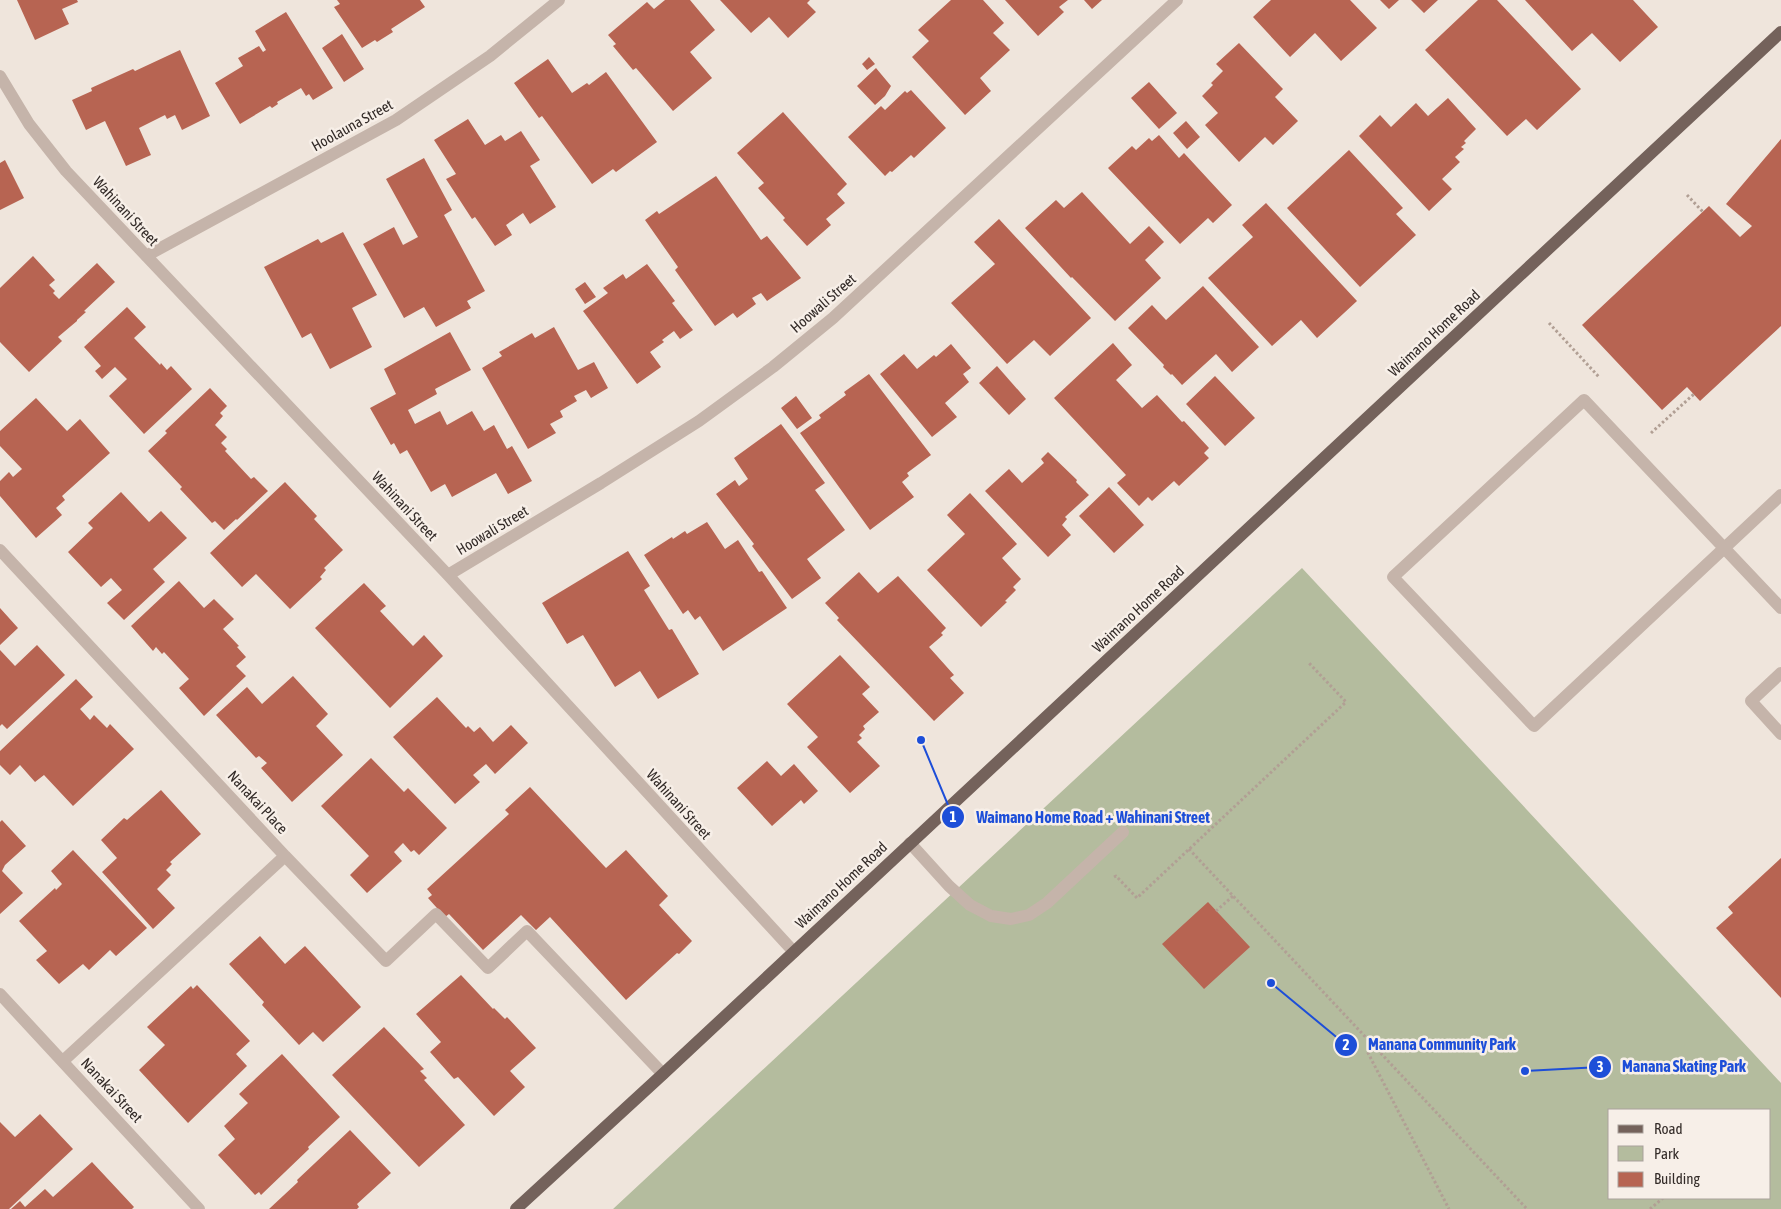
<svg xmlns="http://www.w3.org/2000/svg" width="1781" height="1209" viewBox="0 0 1781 1209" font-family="'Asap Condensed',sans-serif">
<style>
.green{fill:#b4bc9e;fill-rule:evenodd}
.building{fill:#b76452}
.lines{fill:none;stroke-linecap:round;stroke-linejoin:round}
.path{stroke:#b19f94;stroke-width:3;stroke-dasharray:2.5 2.5;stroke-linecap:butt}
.minor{stroke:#c5b4aa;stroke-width:12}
.major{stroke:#74625b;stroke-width:12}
.labels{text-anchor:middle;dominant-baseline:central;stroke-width:5;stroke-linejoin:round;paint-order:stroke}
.street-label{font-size:15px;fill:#332b28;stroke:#f7efe8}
.leader{fill:none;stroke:#1d4ed8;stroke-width:2}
.callout-dot{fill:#1d4ed8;stroke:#f7efe8;stroke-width:2}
.mark-label{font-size:15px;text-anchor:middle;font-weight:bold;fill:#fff}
.callout-label{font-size:16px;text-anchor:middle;font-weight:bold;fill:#1d4ed8;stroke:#f7efe8;stroke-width:5;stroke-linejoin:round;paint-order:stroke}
</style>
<rect width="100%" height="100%" fill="#efe5dc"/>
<path class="green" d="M1302,568L1781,1083V1209H613ZM1610,1110H1770V1198H1610Z"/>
<path class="building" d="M17,0H77L78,2L62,9L69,24L35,40Z
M337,0H420L425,7L391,29L393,32L377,42L375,40L362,48L334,7L340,4Z
M665,0H690L715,30L690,52L712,78L673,111L636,68L633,70L613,46L616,44L608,35L647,2L654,9Z
M720,0H810L807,3L816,12L788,38L769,17L751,33Z
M951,0H983L1004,23L993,33L1010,50L980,78L991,91L965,115L912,57L929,41L918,30Z
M1005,0H1068L1059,7L1064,12L1038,36Z
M1084,0H1102L1092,9Z
M1271,0H1350L1377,28L1341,61L1315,33L1290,57L1253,17Z
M1380,0H1399L1389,9Z
M1411,0H1438L1424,13Z
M1478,0H1497L1581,89L1537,130L1526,119L1507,136L1425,50Z
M1525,0H1633L1658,27L1620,62L1592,33L1572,51Z
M286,12L333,88L313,100L309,94L306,96L301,88L277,102L278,104L272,108L270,106L240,124L215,83L243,66L238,58L259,46L263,52L266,50L255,31Z
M342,34L364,69L344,82L322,48Z
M1239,43L1283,89L1275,97L1298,121L1273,145L1265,137L1239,162L1205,125L1218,113L1202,96L1213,85L1211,83L1223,71L1216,64Z
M180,50L210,116L182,130L175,115L167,119L165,115L139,128L151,155L126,166L105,121L86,130L72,100L92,91L91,88L133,69L135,71Z
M869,57L875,64L867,70L862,64Z
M548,59L572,93L587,83L589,85L606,72L657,142L616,172L613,169L592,184L542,116L539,118L514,83Z
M876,68L891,86L885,96L875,105L857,86Z
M1149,82L1177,113L1159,129L1131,98Z
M911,90L946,128L914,158L911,155L892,172L890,171L885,176L848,137L881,106L885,110L905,91L907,93Z
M1448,98L1476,129L1464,141L1466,143L1461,147L1464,149L1455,157L1460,162L1442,179L1452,189L1429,211L1359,136L1380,115L1391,127L1416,103L1428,116Z
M783,112L847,184L837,194L845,203L826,219L831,225L807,246L783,220L785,218L758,188L764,183L737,153Z
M468,119L485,145L501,135L505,141L521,131L540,160L530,166L556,207L530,224L523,213L506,225L512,235L495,246L475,217L472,219L446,179L456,174L434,140Z
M1186,121L1200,137L1187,149L1173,133Z
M1159,135L1179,158L1184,153L1232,205L1213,223L1208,218L1180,244L1108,168L1132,146L1136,150L1149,138L1152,141Z
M1781,139V326L1700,401L1687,387L1662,410L1582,325L1709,206L1740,237L1752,226L1726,204Z
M1349,150L1403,208L1396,214L1416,235L1360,287L1287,208Z
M424,158L452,210L444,215L485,291L467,301L471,308L436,327L424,307L404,318L363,244L394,227L403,245L418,237L386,179Z
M5,160L24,198L0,210V163Z
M716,176L761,240L767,236L801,278L767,301L761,293L752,298L756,304L737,318L733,313L715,326L675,270L678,267L645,220L657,211L659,214Z
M1082,192L1130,244L1149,226L1164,242L1145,260L1161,278L1115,321L1072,277L1071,278L1025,228L1056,200L1064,208Z
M1266,203L1357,301L1317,338L1301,320L1272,346L1208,278L1253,237L1242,225Z
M999,219L1091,318L1050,356L1034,340L1007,364L951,303L995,264L974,242Z
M343,232L377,295L352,308L372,347L330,369L311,333L302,338L264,267L318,239L321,243Z
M33,256L55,280L49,285L55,291L53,293L59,299L97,263L115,282L84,311L86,312L77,320V321L58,337L62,341L29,372L0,342V288Z
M647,264L675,301L672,303L693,330L680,339L674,331L662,340L664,342L650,352L661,367L637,384L583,311L608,293L603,288L623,274L626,279Z
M585,282L596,297L585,304L575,289Z
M1203,286L1259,347L1232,372L1216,354L1182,385L1172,374L1171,375L1163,367L1164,365L1128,328L1152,305L1166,320Z
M127,307L146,327L134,338L160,365L161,363L167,370L171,366L192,389L144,434L109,396L127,379L115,367L102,379L95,371L101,366L84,347Z
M554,327L578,370L594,362L608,388L591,398L586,390L574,396L577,401L560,411L563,417L550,424L556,433L528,449L482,368L502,356L499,352L532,333L535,338Z
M450,332L471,370L435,389L437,394L408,410L415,424L440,411L447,425L472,411L484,431L494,425L507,449L512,446L532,481L508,494L496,473L452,497L445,484L431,492L407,450L400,454L394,443L391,445L370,408L396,394L384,369Z
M1113,343L1132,365L1116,380L1142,408L1157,395L1182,422L1184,421L1209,448L1204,453L1209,458L1179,486L1174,481L1152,501L1148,497L1139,506L1117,483L1126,475L1054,398Z
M951,344L971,368L963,374L969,382L945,403L957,417L932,437L880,374L904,354L917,369L934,355L936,357Z
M997,366L1026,399L1009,415L979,383Z
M869,374L931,455L907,473L909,476L902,482L914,497L870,530L800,433L821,418L819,415L846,395L844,392Z
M1215,376L1255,418L1225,446L1186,404Z
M210,388L227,406L220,413L223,416L215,425L227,437L221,443L227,449L225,451L251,479L254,477L268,491L237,520L236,519L224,530L215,521L212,523L180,489L182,487L148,451L167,433L165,431Z
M796,396L812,418L797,429L781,408Z
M36,398L67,431L80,419L110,453L62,496L65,500L56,508L62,515L36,538L0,496V481L9,472L13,477L22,469L0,446V431Z
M781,424L825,483L815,490L845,530L807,559L821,578L792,599L752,546L754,544L716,494L735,480L739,486L748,479L734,458Z
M1048,452L1077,480L1076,482L1089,495L1065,517L1067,519L1062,525L1071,535L1048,557L985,491L1009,469L1022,483L1044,463L1041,459Z
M285,482L317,516L314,519L343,550L324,568L326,570L320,577L322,579L290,609L256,574L242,587L210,553Z
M1109,487L1144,525L1114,553L1079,516Z
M121,492L149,522L161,511L187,538L153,569L165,582L124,620L107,603L122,590L111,578L101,587L68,552L93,528L88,523Z
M970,493L1017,544L1002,558L1021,579L1013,587L1016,590L1005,601L1007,602L981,627L927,570L965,534L947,515Z
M707,522L725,549L738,540L759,572L762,571L787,608L723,651L700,616L695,620L688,610L683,614L644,555L672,537L673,539L685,531L687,534Z
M628,551L650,586L644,590L669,630L672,629L699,674L658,699L640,671L615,687L583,635L567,644L542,603Z
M859,572L878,593L898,576L946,628L941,633L943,635L929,647L954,675L950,678L964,693L934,721L837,620L839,618L825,603Z
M179,581L204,608L214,599L234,619L223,629L239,646L237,647L246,657L236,666L246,676L204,716L179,688L189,679L164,652L162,654L156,647L153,651L131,626Z
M364,583L386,606L380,611L413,646L424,635L443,656L390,708L315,628Z
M0,608L18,628L0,645Z
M37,645L65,675L7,729L2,724L0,726V650L15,666Z
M840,655L870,687L862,694L879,712L863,726L865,729L859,735L862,738L857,742L880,766L850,793L807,747L818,737L787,704Z
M293,676L328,714L316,726L343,755L292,802L261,768L267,763L259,756L256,758L216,715L247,687L262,704Z
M76,679L93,697L80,709L90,720L94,715L107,728L110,724L134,749L73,806L44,775L35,782L20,765L10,775L0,765V751Z
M437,697L466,728L468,726L474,732L480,727L493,742L511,725L528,743L495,774L486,764L473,775L480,782L455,804L393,737Z
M371,758L404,792L408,788L447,828L419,855L414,850L411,852L403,843L394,852L402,861L367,893L350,875L369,856L321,806Z
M767,761L781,776L794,764L818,791L804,804L801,800L772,826L737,788Z
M530,787L606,868L626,850L668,896L659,905L692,941L679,954L677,953L626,1000L550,917L536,930L521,915L483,950L449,914L445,917L428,898L432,895L427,889L509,814L505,810Z
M161,790L201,834L170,862L172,864L166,870L171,875L157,889L175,908L153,929L102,872L117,858L101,840L124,818L127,820Z
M2,820L26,846L5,865L2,871L23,893L0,914V822Z
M73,850L147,928L116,956L110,950L89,970L83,964L59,984L36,960L47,951L19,921L55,888L56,890L62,884L51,871Z
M1781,858V998L1716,928L1733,913L1728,907Z
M1208,902L1250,947L1204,989L1162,944Z
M260,936L285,964L305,946L361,1007L323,1042L313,1032L299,1045L262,1005L264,1002L229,964Z
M461,975L493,1009L494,1008L505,1019L507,1017L536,1048L510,1071L525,1087L494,1116L458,1077L454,1079L430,1052L441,1042L416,1014Z
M197,985L250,1041L236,1054L247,1066L188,1123L139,1070L165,1045L147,1027L191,986L193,989Z
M384,1027L424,1069L420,1071L427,1078L424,1080L465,1125L419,1167L332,1075Z
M282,1054L340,1117L308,1147L309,1149L261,1195L259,1192L255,1195L218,1155L235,1139L224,1126L248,1103L239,1094Z
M40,1114L73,1149L9,1209H0V1122L15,1137Z
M350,1130L391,1173L357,1204L359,1207L357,1209H269L298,1182L297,1180Z
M92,1162L134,1207L132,1209H11L20,1201L25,1207L45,1189L53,1197Z"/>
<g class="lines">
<path class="path" d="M1687,195L1703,212
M1549,323L1599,377
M1651,433L1694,394
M1189,849L1527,1209
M1114,877L1116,876L1137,898L1346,702L1308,662
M1216,911L1233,896
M1373,1045L1367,1051L1449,1209
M1650,1209L1663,1198"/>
<path class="minor" d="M0,76L29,124L66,171L448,575L794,952
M146,256L396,120L490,56L559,0
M1781,495L1534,726L1393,577L1584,400L1781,608
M0,550L285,856L63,1061
M448,575L601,483L699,421L773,367L833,318L1177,0
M1781,673L1751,701L1781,734
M910,843L949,886L970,905L991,916L1011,919L1029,915L1047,903L1123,832
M285,856L386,961L436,914L488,968L527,931L663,1074
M0,994L199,1209"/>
<path class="major" d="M516,1209L663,1074L1781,32"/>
</g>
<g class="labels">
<g class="street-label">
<text transform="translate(352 125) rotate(-29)">Hoolauna Street</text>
<text transform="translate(126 211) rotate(47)">Wahinani Street</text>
<text transform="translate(823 303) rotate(-41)">Hoowali Street</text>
<text transform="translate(1434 333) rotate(-43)">Waimano Home Road</text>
<text transform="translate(405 506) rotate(47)">Wahinani Street</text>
<text transform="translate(492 530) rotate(-31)">Hoowali Street</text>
<text transform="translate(1138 609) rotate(-43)">Waimano Home Road</text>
<text transform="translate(258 802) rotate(47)">Nanakai Place</text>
<text transform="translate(679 804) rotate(48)">Wahinani Street</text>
<text transform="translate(841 885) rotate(-43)">Waimano Home Road</text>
<text transform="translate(112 1090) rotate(47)">Nanakai Street</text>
</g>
</g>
<path class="leader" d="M921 740L953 817M1271 983L1346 1045M1525 1071L1600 1067"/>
<g class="callout-dot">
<circle cx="921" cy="740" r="5"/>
<circle cx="1271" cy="983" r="5"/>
<circle cx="1525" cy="1071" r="5"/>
<circle cx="953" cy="817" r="12"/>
<circle cx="1346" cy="1045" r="12"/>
<circle cx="1600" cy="1067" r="12"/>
</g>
<g class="mark-label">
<text x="953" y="822">1</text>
<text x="1346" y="1050">2</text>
<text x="1600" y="1072">3</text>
</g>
<g class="callout-label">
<text x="1093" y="823">Waimano Home Road + Wahinani Street</text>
<text x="1442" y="1050">Manana Community Park</text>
<text x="1684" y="1072">Manana Skating Park</text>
</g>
<rect x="1608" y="1109" width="162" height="90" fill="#f7efe8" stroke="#a9a19b"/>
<rect x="1618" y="1125" width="25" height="8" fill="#74625b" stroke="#a9a19b"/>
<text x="1654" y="1134" font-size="15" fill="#332b28">Road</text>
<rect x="1618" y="1146" width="25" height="15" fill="#b4bc9e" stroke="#a9a19b"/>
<text x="1654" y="1159" font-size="15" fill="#332b28">Park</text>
<rect x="1618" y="1172" width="25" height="15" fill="#b76452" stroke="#a9a19b"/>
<text x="1654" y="1184" font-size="15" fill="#332b28">Building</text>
</svg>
